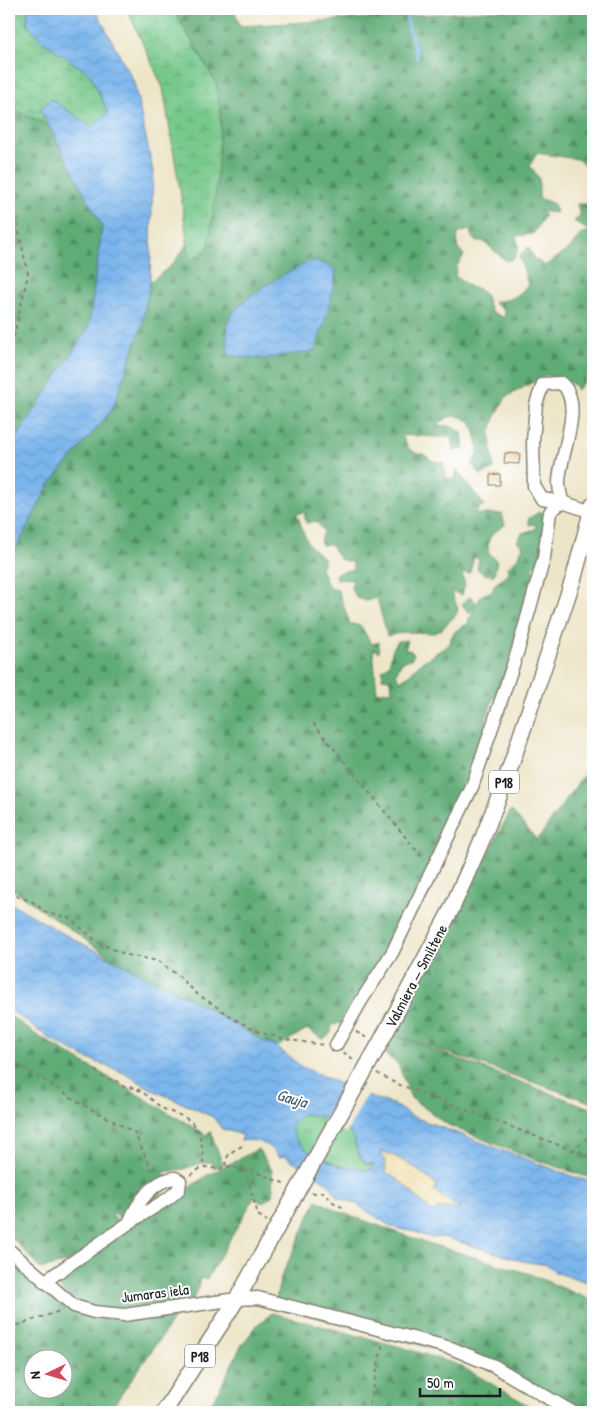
<svg xmlns="http://www.w3.org/2000/svg" width="602" height="1421" viewBox="0 0 602 1421" font-family="'Patrick Hand',sans-serif">
<style>
.grass{fill:url(#grass-tufts);stroke:#497254}
.forest{fill:url(#forest-firs);stroke:#3e644a;fill-rule:evenodd}
.wetland{fill:url(#wetland-marsh);stroke:#497254}
.sand{fill:url(#sand-dots);stroke:#857b5d}
.water{fill:url(#water-waves);stroke:#4b6884;fill-rule:evenodd}
.pier{fill:#ede5c8}
.lines{fill:none;stroke-linecap:round;stroke-linejoin:round}
.stream{stroke:#7ab5ec;stroke-width:3}
.building{fill:#ebb97a}
.minor-casing{stroke:#848072;stroke-width:15}
.major-casing{stroke:#848072;stroke-width:18}
.path{stroke:#848072;stroke-width:2;stroke-dasharray:4 4;stroke-linecap:butt}
.minor{stroke:#fff;stroke-width:12}
.major{stroke:#fff;stroke-width:15}
.major-bridge-casing{stroke:#848072;stroke-width:18;stroke-linecap:butt}
.major-bridge{stroke:#fff;stroke-width:15}
.labels{text-anchor:middle;dominant-baseline:central;stroke-width:4;stroke-linejoin:round;paint-order:stroke}
.shield{fill:#fff;stroke:#606060;stroke-width:1}
.shield-label{font-size:14px;font-weight:bold;fill:#1c1c1c}
.street-label{font-size:15px;fill:#1c1c1c;stroke:#fff}
.water-label{font-size:16px;font-style:italic;fill:#42596f;stroke:#fff}
</style>
<defs>
<pattern id="grass-tufts" width="24" height="20" patternUnits="userSpaceOnUse" patternTransform="scale(1.25)"><rect width="24" height="20" fill="#76c88b"/><path d="M3 7l-1-3M5 7V3M7 7l1-3M15 17l-1-3M17 17v-4M19 17l1-3" fill="none" stroke="#66ab77"/></pattern>
<pattern id="forest-firs" width="22" height="20" patternUnits="userSpaceOnUse" patternTransform="scale(1.25)"><rect width="22" height="20" fill="#60ac77"/><path d="M5 1l3.5 6h-7zM16 11l3.5 6h-7z" fill="#4e8b61"/></pattern>
<pattern id="wetland-marsh" width="20" height="14" patternUnits="userSpaceOnUse" patternTransform="scale(1.25)"><rect width="20" height="14" fill="#76c88b"/><path d="M1 5h8M5 5V1M11 12h8M15 12V8" fill="none" stroke="#66ab77"/></pattern>
<pattern id="sand-dots" width="8" height="8" patternUnits="userSpaceOnUse" patternTransform="scale(1.25)"><rect width="8" height="8" fill="#eeda9e"/><path d="M2 2h.1M6 6h.1" fill="none" stroke="#ccba88" stroke-width="1.8" stroke-linecap="round"/></pattern>
<pattern id="water-waves" width="16" height="10" patternUnits="userSpaceOnUse" patternTransform="scale(1.25)"><rect width="16" height="10" fill="#7ab5ec"/><path d="M0 5q4-4 8 0t8 0" fill="none" stroke="#699bca"/></pattern>
</defs>
<rect width="100%" height="100%" fill="#fff"/>
<filter id="ink" filterUnits="userSpaceOnUse"><feTurbulence type="fractalNoise" baseFrequency=".02" numOctaves="2"/><feDisplacementMap in="SourceGraphic" scale="10" xChannelSelector="R" yChannelSelector="G"/><feConvolveMatrix kernelMatrix="1 2 1 2 8 2 1 2 1" color-interpolation-filters="sRGB"/></filter>
<filter id="wash" filterUnits="userSpaceOnUse"><feTurbulence type="fractalNoise" baseFrequency=".0096" numOctaves="4" result="noise"/><feDisplacementMap in="SourceGraphic" scale="20" xChannelSelector="R" yChannelSelector="G"/><feGaussianBlur stdDeviation="1.12" result="paint"/><feColorMatrix in="noise" values="0 0 0 0 0 0 0 0 0 0 0 0 0 0 0 0 0 1.4 0 .05"/><feComposite in="paint" operator="in"/></filter>
<g filter="url(#wash)">
<rect width="100%" height="100%" fill="#ede5c8"/>
<path class="grass" d="M302,1114C319,1114 342,1121 352,1135C357,1143 356,1159 366,1164C369,1165 371,1164 374,1165L372,1168L366,1171L357,1167H342L308,1151L295,1139L291,1125Z"/>
<path class="forest" d="M173,9H234L240,26L517,9H593V174V172L577,159L536,153L530,166L539,178V198L554,204L556,213L539,211L545,215L533,234L516,236L519,247L514,258L506,261L483,241L476,242L472,237L470,230L458,233L457,247L464,255L457,266L455,276L470,287L479,289L486,296L491,312L505,318L504,310L494,303C499,300 501,301 506,300C516,298 522,292 528,284L519,256L528,247L534,258L545,266L570,248L580,235L589,231L574,221L580,215L577,204H587L591,214L593,211V358L585,380L577,390C572,379 556,379 546,375L506,397L495,418L490,434L494,469L481,475L472,464L478,454V449L475,432L471,422L459,416L449,417L435,426H450L462,432L464,449L454,451L452,436C435,439 418,434 402,436L409,449L418,454H423L433,461L443,463L447,478L455,480L457,470L484,505L479,508L474,514H502L505,525C492,534 488,534 488,552L497,561L494,575L484,574L477,569L479,559L474,557L470,573H462L465,585L462,595L451,591L458,609L456,615L442,629L434,633L405,632L387,636L377,598L366,601L357,598L351,589L353,580L336,579L335,574L353,569V563L340,559L330,544L322,545L320,541L324,531L316,521L306,523L304,512L297,514C300,522 306,543 312,548C317,552 320,554 324,559L321,569C325,575 325,582 330,588L338,590L350,624L360,625L372,644L379,642V652L373,649L377,692L391,691L392,687L389,679L382,678L383,669L389,665L393,648L398,641L408,640L405,650H410L414,654L412,658L401,663L396,674L400,681L409,675L419,664L450,644C451,632 457,629 468,624L469,618L475,613C468,613 466,610 462,604L465,600L471,597L477,603L482,595L493,591L494,585L509,573L507,568L517,559L523,546L517,541L522,533L535,529L536,524L529,525L528,519L541,511L548,518V527L541,531L546,536L541,562L531,568L535,571L501,688L493,699L486,719L487,730L470,775L461,786L467,792L364,993L354,995L356,1002L345,1022L332,1025L331,1033L323,1039L307,1029L272,1050L116,961L9,887V562L49,485L112,410L142,325L150,282L172,265L203,223L216,83Z
M9,108L49,125L102,226L89,327L9,449Z
M593,762V1103L393,1034L511,810L537,840Z
M9,1015L38,1036L200,1131L206,1135L210,1131L223,1165L214,1168L212,1162L201,1163L184,1169L163,1172L172,1183L144,1209L123,1222L113,1212L112,1215L118,1222L115,1229L69,1262L40,1269L14,1240L9,1237Z
M394,1035L593,1109V1179L520,1154L448,1125L411,1098L398,1064L384,1054Z
M258,1149L272,1170L273,1195L262,1203L254,1198L207,1279H201L193,1299L114,1312L84,1305L66,1295L55,1283L60,1275L206,1176Z
M317,1200L338,1211L418,1240L530,1274L593,1301V1412H562L498,1373L458,1355L274,1306L281,1277Z
M9,1253L63,1304L124,1320L175,1317L109,1412H9ZM32,1358H62V1388H32Z
M272,1313L401,1347L459,1365L540,1412H204L216,1396L241,1346L258,1324Z"/>
<path class="wetland" d="M9,9H28L27,23L43,42L90,74L108,113L92,127L51,100L40,109L49,125L9,108Z
M127,9H173L216,83L221,117L216,190L208,249L190,260L181,197L163,88Z"/>
<path class="sand" d="M380,1151C402,1157 420,1172 438,1186V1194L448,1199L461,1210L441,1208L432,1212L403,1184L386,1172L385,1162Z"/>
<path class="water" d="M28,9H95L134,82L153,171L150,282L142,325L112,410L49,485L9,562V449L89,327L102,226L40,109L51,99L92,127L108,113L90,74L43,42L27,23Z
M310,261L326,264L336,270C332,298 325,325 314,351L260,359L228,355C228,346 226,327 229,320C240,296 287,273 310,261Z
M9,902L60,932L203,1006L264,1042L274,1045L302,1067L372,1098L393,1104L411,1116L574,1177L593,1182V1284L555,1272L548,1265L522,1261L443,1237L431,1238L415,1232L392,1227L353,1202L339,1198L329,1184L285,1156L279,1157C269,1144 257,1138 241,1141L243,1135L222,1129L213,1117L153,1090L124,1073L86,1058L47,1037L9,1009ZM302,1114C319,1114 342,1121 352,1136C356,1141 356,1149 359,1154C361,1158 364,1161 367,1164L371,1163L374,1165L372,1168L366,1171L357,1167H342L308,1151L295,1139L291,1125ZM381,1151C403,1157 420,1172 438,1185L434,1190C441,1198 452,1202 460,1209L441,1208L432,1212L403,1184L386,1172L385,1162Z"/>
<path class="pier" d="M345,1083L368,1093L346,1133L324,1120Z"/>
<g class="lines">
<path class="stream" d="M404,9L417,58"/>
</g>
<g id="blocks">
<path class="building" d="M505,453L520,454L519,464L504,463Z
M500,474V485H490V475Z"/>
</g>
</g>
<g filter="url(#ink)">
<use href="#blocks" fill-opacity="0" stroke="#848072" stroke-width="1"/>
<g class="lines">
<defs>
<path id="minor" d="M562,502L542,499L534,486L533,441L536,404L543,384L561,383C586,404 559,455 559,483C559,489 561,496 562,502L592,512
M336,1045L361,1001L392,953L472,787L518,650L544,558L550,512L562,502
M9,1250L74,1306L94,1312L124,1315L237,1299L258,1298L451,1348L494,1366L572,1412
M44,1282L129,1223C137,1203 153,1180 175,1178L180,1181L179,1189L169,1198L129,1223"/>
<path id="major" d="M379,1045L451,910L482,840L510,768L574,577L593,505
M164,1412L237,1299L280,1222"/>
</defs>
<use href="#minor" class="minor-casing"/>
<use href="#major" class="major-casing"/>
<path class="path" d="M9,193L11,195L28,274L13,340L9,346
M313,723L424,860
M9,893L33,902L47,913L70,918L97,942L127,955L158,961L180,977L196,993L236,1020L259,1032L283,1039L324,1045
M356,1032L369,1039
M343,1052L356,1061
M9,1059L82,1104L134,1132L153,1173
M95,1070L104,1078L117,1081L124,1087C143,1086 150,1101 164,1109C172,1113 186,1116 192,1123C203,1135 203,1152 203,1167
M377,1073L395,1083L593,1158
M572,1151L593,1133
M225,1166C228,1152 229,1153 242,1146
M245,1169L258,1215L267,1221
M190,1175L203,1167L221,1169L225,1166L250,1170L286,1184
M312,1193L323,1192L333,1202L342,1207L344,1211
M9,1328L63,1310
M368,1412L383,1342"/>
<use href="#minor" class="minor"/>
<use href="#major" class="major"/>
<defs>
<path id="major-bridge" d="M280,1222L379,1045"/>
</defs>
<use href="#major-bridge" class="major-bridge-casing"/>
<use href="#major-bridge" class="major-bridge"/>
</g>
</g>
<g class="labels">
<g class="shield">
<rect x="489" y="770.5" width="30" height="23" rx="4"/>
<rect x="185" y="1344.5" width="30" height="23" rx="4"/>
</g>
<g class="shield-label">
<text x="504" y="782">P18</text>
<text x="200" y="1356">P18</text>
</g>
<g class="street-label">
<text transform="translate(416 976) rotate(-62)">Valmiera — Smiltene</text>
<text transform="translate(155 1293) rotate(-7)">Jumaras iela</text>
</g>
<g class="water-label">
<text transform="translate(292 1098) rotate(16)">Gauja</text>
</g>
</g>
<rect width="602" height="1421" fill="none" stroke="#fff" stroke-width="30"/>
<g transform="translate(48 1374) rotate(265)"><circle r="24" fill="#ffffff" stroke="#a4a4a4"/>
<path d="M0-4L9 19L0 12L-9 19Z" fill="#d1495b"/>
<text y="-8" font-size="14" font-weight="bold" text-anchor="middle" fill="#1c1c1c">N</text>
</g>
<path d="M420 1388v8h80v-8" fill="none" stroke="#1c1c1c" stroke-width="2.5"/>
<text x="427" y="1388" font-size="15" fill="#1c1c1c" stroke="#ffffff" stroke-width="4" paint-order="stroke">50 m</text>
</svg>
